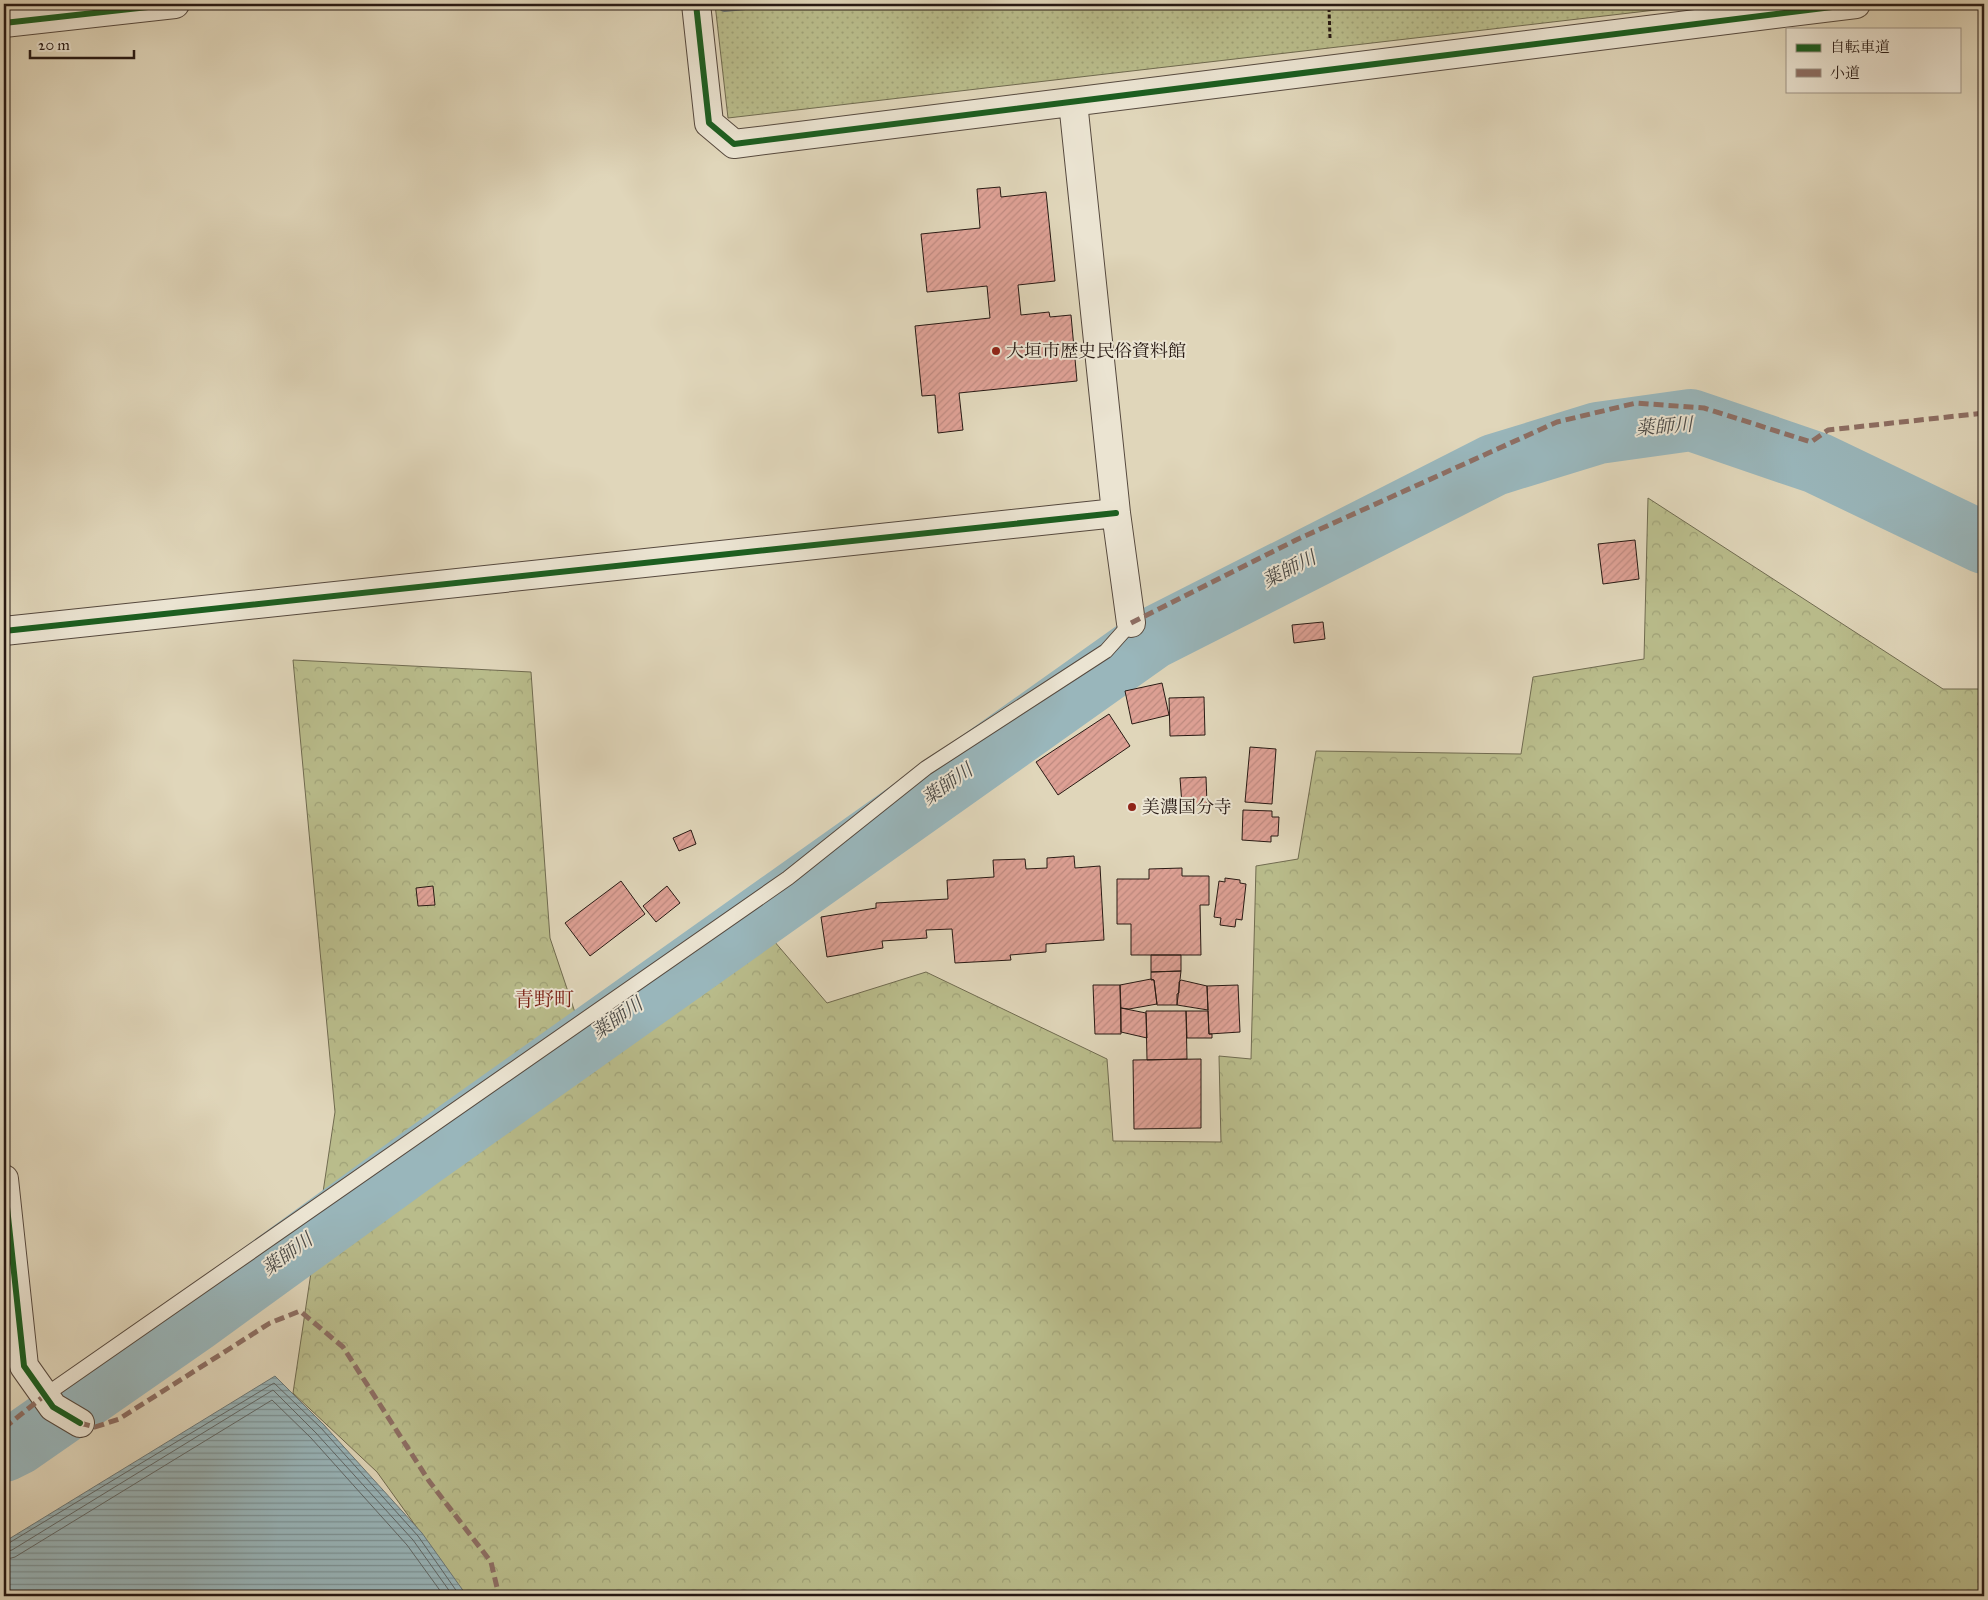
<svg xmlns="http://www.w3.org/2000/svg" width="1988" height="1600" viewBox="0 0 1988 1600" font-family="'IM FELL Great Primer','Noto Serif JP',serif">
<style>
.grass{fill:url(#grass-dots);stroke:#706b50}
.forest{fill:url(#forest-crowns);stroke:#706b50}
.water{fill:url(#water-rules);stroke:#6c7878}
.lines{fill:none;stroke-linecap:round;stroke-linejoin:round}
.shore{stroke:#606868;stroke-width:1}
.stream{stroke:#6c7878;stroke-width:10}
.river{stroke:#99b6bb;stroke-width:62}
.building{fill:url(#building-hatch);stroke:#281a14}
.service-casing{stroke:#56493e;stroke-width:16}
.minor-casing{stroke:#56493e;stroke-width:30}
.path{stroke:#281a14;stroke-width:3;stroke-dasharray:4 2.5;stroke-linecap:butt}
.service{stroke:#ebe4d2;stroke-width:14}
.minor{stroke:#ebe4d2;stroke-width:28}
.quiet{stroke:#8d6e63;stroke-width:5;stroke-dasharray:10 5;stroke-linecap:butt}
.cycleway-casing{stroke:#ebe4d2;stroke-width:9}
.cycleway{stroke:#1b5e20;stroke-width:6}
.poi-dot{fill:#8f2418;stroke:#ebe4d2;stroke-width:2}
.labels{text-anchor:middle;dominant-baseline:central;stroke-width:4;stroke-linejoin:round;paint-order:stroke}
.poi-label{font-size:18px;fill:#281a14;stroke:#ebe4d2;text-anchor:start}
.water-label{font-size:19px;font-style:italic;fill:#4a4946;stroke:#ebe4d2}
.quarter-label{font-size:20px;fill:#7a1f14;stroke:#ebe4d2}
</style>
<defs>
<pattern id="grass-dots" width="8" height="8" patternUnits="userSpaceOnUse" patternTransform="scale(1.25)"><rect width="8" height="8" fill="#b9bc8b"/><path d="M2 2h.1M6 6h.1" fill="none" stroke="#9fa177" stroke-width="1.8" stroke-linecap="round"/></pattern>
<pattern id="forest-crowns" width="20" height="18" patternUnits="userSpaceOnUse" patternTransform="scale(1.25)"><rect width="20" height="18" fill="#b9bc8b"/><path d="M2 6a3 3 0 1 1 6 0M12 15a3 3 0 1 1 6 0" fill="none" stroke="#9fa177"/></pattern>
<pattern id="water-rules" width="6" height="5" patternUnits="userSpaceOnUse" patternTransform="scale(1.25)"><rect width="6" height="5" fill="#99b6bb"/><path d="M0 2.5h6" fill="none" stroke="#7d9397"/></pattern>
<pattern id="building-hatch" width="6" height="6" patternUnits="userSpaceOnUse" patternTransform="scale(1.25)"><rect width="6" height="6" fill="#dea195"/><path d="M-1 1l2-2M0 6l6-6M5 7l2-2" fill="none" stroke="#be8a80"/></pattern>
</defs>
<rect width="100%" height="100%" fill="#e0d6ba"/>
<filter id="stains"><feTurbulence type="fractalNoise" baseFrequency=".004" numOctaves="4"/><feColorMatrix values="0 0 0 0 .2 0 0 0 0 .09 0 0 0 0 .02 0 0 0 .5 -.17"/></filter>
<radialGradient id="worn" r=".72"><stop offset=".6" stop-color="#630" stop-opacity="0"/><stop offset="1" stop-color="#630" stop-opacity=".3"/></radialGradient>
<path class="grass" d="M715,4H1707L728,118Z"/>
<path class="forest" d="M1648,498L1943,689H1984V1596H466L377,1472L293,1393L335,1112L293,660L531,672L550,938L589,1054L768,934L827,1003L926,972L1107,1059L1113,1141L1221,1142L1219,1056L1251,1059L1256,866L1298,859L1316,751L1521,754L1533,677L1644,659Z"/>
<path class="water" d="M275,1376L324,1425L422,1533L467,1596H4V1542Z"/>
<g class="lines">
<path class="shore" d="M4,1546L274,1383L321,1428L418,1536L460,1596
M4,1552L12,1550L273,1390L316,1433L413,1540L453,1596
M4,1560L15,1557L272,1400L311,1438L407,1545L444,1596"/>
<path class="stream" d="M724,4V7L756,4"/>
<path class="river" d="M4,1451L18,1444L195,1321L424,1155L1153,638L1494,465L1598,433L1691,420L1817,463L1984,543"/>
</g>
<path class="building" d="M1000,187L1001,197L1046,192L1055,281L1018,285L1021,315L1049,312L1050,317L1071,315L1077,381L959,393L963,430L938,433L935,395L922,396L915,326L990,318L987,286L927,292L921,234L980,228L977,189Z
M1635,540L1639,579L1603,584L1598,544Z
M1323,622L1325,639L1294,643L1292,625Z
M1162,683L1169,715L1132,724L1125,691Z
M1204,697L1205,735L1170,736L1169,698Z
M1109,714L1130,746L1058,795L1036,762Z
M1250,747L1276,749L1272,804L1245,802Z
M1206,777L1207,804L1182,805L1180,778Z
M1243,810L1272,811V817H1279L1278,836H1271V842L1242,840Z
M691,830L696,844L679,851L673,838Z
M1074,856L1075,868L1100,866L1104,940L1046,944V952L1010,955L1011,960L955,963L952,929L926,930L927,938L882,941L883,948L827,957L821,917L876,908V903L948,899L947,880L994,877L993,860L1025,859L1026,869L1047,868V858Z
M1182,868V876H1209V905H1200L1201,955H1131V924H1117V879H1149V869Z
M1225,878L1240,880V883L1246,884L1242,920L1236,919L1235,927L1220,925L1221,918L1214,917L1219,881L1225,882Z
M621,881L645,914L590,956L565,923Z
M433,886L435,905L418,906L416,888Z
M667,886L680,903L656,922L643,906Z
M1151,955H1181V971L1151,972Z
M1181,971L1177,1005H1157L1154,980H1151V972Z
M1151,979L1154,980L1157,1004L1129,1009L1121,1008L1120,985Z
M1181,980L1207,986L1208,1010L1177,1005V994L1179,993V982Z
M1093,985H1120L1121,1034H1095Z
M1238,985L1240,1032L1209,1034L1207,986Z
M1121,1008L1146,1013L1147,1038L1121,1032Z
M1146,1011H1186L1187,1059L1147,1060Z
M1186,1011H1208L1209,1034H1212V1038H1187Z
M1201,1059V1128L1134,1129L1133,1060Z"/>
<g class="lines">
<defs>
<path id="service" d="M44,1396L788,878L926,768L1106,651L1131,623"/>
<path id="minor" d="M696,4L709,123L734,144L1856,4
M4,23L175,4
M1073,102L1116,513L1131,623
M4,631L1116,513
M4,1179L24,1366L53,1407L80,1423"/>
</defs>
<use href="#service" class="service-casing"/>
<use href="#minor" class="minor-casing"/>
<path class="path" d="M1330,38L1329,8L1331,4"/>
<use href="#service" class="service"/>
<use href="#minor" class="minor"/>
<path class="quiet" d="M1131,623L1296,540L1557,422L1636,403L1704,408L1811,442L1828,430L1984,413
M80,1423L95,1427L119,1419L270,1323L300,1311L343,1347L429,1481L491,1562L499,1596
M4,1428L44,1396"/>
<defs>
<path id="cycleway" d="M696,4L709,123L734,144L1856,4
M4,23L175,4
M4,631L1116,513
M4,1179L24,1366L53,1407L80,1423"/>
</defs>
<use href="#cycleway" class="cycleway-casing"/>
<use href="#cycleway" class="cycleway"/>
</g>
<g class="poi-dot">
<circle cx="996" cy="351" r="5"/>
<circle cx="1132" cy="807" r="5"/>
</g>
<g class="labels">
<g class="poi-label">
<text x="1006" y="351">大垣市歴史民俗資料館</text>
<text x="1142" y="807">美濃国分寺</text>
</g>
<g class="water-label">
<text transform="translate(1664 426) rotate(-4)">薬師川</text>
<text transform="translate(1289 569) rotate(-27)">薬師川</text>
<text transform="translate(947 784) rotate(-35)">薬師川</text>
<text transform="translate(617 1018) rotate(-35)">薬師川</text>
<text transform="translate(287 1254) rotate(-36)">薬師川</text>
</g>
<g class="quarter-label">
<text x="544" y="999">青野町</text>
</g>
</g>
<rect width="1988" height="1600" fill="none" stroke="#e0d6ba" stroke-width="20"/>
<rect x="5" y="5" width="1978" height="1590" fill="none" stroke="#281a14" stroke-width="2.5"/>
<rect x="10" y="10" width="1968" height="1580" fill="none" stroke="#281a14"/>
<rect x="1786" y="28" width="175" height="65" fill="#ebe4d2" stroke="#9d9386"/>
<rect x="1796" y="44" width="25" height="8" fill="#1b5e20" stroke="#9d9386"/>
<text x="1830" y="52" font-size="15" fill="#281a14">自転車道</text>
<rect x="1796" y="69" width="25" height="8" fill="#8d6e63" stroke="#9d9386"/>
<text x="1830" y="78" font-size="15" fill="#281a14">小道</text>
<path d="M30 50v8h104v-8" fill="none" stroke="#281a14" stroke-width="2.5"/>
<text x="38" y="50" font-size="15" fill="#281a14" stroke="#ebe4d2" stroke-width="4" paint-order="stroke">20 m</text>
<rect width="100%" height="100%" filter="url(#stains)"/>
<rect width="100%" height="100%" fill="url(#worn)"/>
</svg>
